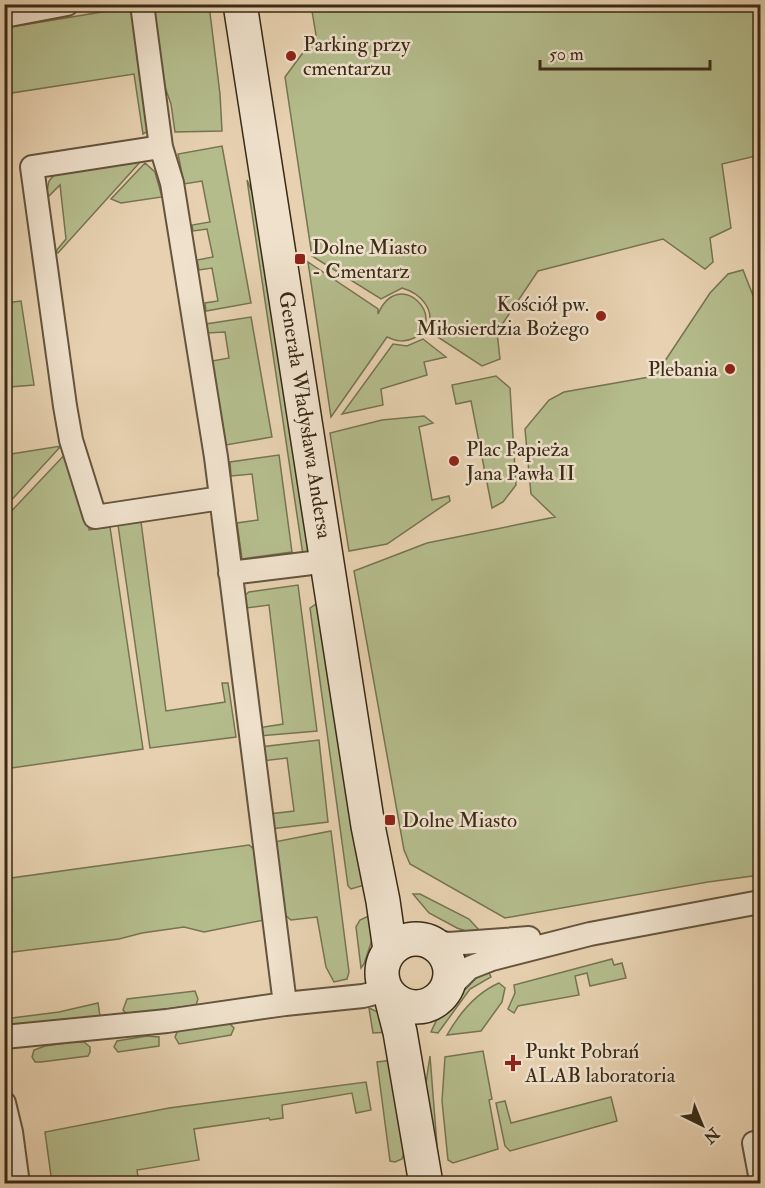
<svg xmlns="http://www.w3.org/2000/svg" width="765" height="1188" viewBox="0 0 765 1188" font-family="'IM FELL Double Pica',serif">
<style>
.green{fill:#b4bc8c;stroke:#777352;stroke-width:1.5}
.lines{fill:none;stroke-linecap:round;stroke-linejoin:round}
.street-casing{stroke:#65543d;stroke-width:26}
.secondary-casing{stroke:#3a2a17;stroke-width:36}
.street{stroke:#efe1cc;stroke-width:22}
.secondary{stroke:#efe1cc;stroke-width:33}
.poi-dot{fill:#8f2418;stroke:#efe1cc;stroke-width:2}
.labels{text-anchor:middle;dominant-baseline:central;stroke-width:5;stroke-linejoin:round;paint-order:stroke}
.poi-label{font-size:21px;fill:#3a2a17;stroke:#efe1cc;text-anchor:start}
.street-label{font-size:21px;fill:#3a2a17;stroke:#efe1cc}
</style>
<rect width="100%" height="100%" fill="#e7d1b0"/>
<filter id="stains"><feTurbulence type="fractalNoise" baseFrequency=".00333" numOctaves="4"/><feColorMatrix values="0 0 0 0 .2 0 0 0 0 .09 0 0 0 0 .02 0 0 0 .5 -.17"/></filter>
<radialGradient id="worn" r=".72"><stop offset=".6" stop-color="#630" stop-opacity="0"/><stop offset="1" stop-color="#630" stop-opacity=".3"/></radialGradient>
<path class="green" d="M152,5H209L220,94L222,131L175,132L171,104L161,76Z
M311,5H760V155L722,164L731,228L710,238L713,262L705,269L663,239L538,271L497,332L500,359L482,366L427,330C437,310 420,293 402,288L381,299L312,256L285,77L316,35Z
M120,9L136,14L151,129L143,134L134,74L5,94V28Z
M222,146L251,303L206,311L205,303L218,301L212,268L199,270L197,260L213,257L207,229L193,231L192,225L210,222L202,181L184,184L178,154Z
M142,160L58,253L56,251L66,239L60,185L45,200L49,181L55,174Z
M145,163L155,172L162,197L121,203L111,199Z
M247,180L260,210L316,546L303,555Z
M308,262L378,309V314C399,265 449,319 414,338C404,343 396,341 387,337L331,417Z
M743,270L754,298L760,297V875L708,882L505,918L410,864L404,850L354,571L427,543L555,517L531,494L525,429L549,400L564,392L655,376L710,293L728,274Z
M21,301L34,385L10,387L5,372V303Z
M251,317L272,437L226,445L212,361L229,358L225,332L207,333L206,324Z
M423,339L446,357L424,362L427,375L381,389L383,405L342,414L393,344L407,346Z
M496,376L510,388L516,485L503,502L492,508L471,401L456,404L452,385Z
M424,416L433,423L419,427L432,500L449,496L450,501L387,544L349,551L330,433L382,420Z
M61,446L5,507V455Z
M70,449L89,520V530L110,527L143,749L5,769L4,519Z
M279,455L292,552L242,559L237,523L258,520L252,474L231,476L230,462Z
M141,522L166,711L225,702L222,683H228L236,737L150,748L118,525Z
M298,585L317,731L259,736L257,728L283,724L269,605L246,608L244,596L249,592Z
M316,604H321L368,884L351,889L348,886L310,608Z
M319,740L328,822L271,829L269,814L294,811L287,758L262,761L260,747Z
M331,831L349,972L347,979L334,982L326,967L317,917L291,920L285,915L274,842Z
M249,845L255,850L264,920L204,932L184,927L142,933L119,939L5,953L4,879Z
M413,894H420L469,919L479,930L469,932L457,928L429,913Z
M373,914L374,934L364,964L361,968L356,927L360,920Z
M612,959L614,965L622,963L626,978L590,986L587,973L575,976L579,995L518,1006L514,1013L508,1009L515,993L514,985Z
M488,970L491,977L470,989L438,1033L431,1032L437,1019L470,982L479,974Z
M499,983L505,988L502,1002L481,1031L447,1035C459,1014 476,993 499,983Z
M195,991L198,999L196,1005L127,1014L123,1010L127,999Z
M98,1003L100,1016L70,1023L5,1026L4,1019L59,1012Z
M369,1008L382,1014L389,1032L373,1033Z
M229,1023L234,1028L231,1035L179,1044L175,1037L178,1030Z
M147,1036L159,1037V1046L118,1052L114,1047L117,1041Z
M73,1042H84L90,1047V1052L88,1056L41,1062H35L32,1057L34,1050L45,1046Z
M483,1051L492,1099L489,1100L498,1149L453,1163L448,1160L442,1101L445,1057Z
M430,1056L438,1158L429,1160L424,1096Z
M393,1060L406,1147L402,1159L395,1162L390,1161L377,1062Z
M366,1082L371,1110L356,1113L352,1093L282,1105L283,1118L270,1120L269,1118L194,1129L199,1160L137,1170L139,1183H52L45,1132L169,1108Z
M611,1097L617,1121L510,1151L505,1146L496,1103L505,1101L511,1123Z"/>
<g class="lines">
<defs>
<path id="street" d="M142,4L161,147L172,183L216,457L285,1004
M4,16L67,4
M161,147L32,167L65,406L71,440L95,517L221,498
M230,573L328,561
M433,942L449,944L529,938
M443,994L469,968L492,959L590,934L760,902
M4,1037L167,1021L285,1004L363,996L375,993L384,988
M4,1103L11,1132L18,1184
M760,1142L754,1143L760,1175"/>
<path id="secondary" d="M240,4L368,826L383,901L390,950
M382 973a34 34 0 1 1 68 0a34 34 0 1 1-68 0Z
M391,997L400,1032L426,1184"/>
</defs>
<use href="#street" class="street-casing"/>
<use href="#secondary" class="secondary-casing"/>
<use href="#street" class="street"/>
<use href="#secondary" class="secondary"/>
</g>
<g class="poi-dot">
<circle cx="291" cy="56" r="6"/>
<rect x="294" y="253" width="12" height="12" rx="3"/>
<circle cx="601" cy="316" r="6"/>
<circle cx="730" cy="369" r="6"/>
<circle cx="454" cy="461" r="6"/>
<rect x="384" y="814" width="12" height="12" rx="3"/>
<path d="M510 1054h6v6h6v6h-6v6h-6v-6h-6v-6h6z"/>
</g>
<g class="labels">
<g class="poi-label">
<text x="303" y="44">Parking przy<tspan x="303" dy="24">cmentarzu</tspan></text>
<text x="312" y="247">Dolne Miasto<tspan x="312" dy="24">- Cmentarz</tspan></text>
<text x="589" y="304" text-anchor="end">Kościół pw.<tspan x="589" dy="24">Miłosierdzia Bożego</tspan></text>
<text x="718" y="369" text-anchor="end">Plebania</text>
<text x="466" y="449">Plac Papieża<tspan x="466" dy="24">Jana Pawła II</tspan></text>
<text x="402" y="820">Dolne Miasto</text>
<text x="525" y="1051">Punkt Pobrań<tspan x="525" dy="24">ALAB laboratoria</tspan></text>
</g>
<g class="street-label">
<text transform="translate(305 415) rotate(81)">Generała Władysława Andersa</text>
</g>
</g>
<rect width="765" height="1188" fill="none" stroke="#e7d1b0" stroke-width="24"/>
<rect x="6" y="6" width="753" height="1176" fill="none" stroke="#3a2a17" stroke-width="3"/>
<rect x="12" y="12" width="741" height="1164" fill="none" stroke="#3a2a17" stroke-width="1.5"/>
<g transform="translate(702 1125) rotate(137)" stroke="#efe1cc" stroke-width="4.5" paint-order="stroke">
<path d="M0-4.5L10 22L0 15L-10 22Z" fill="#3a2a17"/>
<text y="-9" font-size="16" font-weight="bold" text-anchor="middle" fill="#3a2a17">N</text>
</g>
<path d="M540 60v9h170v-9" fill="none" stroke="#3a2a17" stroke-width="3"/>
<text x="549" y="60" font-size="18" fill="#3a2a17" stroke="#efe1cc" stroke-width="4.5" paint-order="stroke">50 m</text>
<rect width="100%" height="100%" filter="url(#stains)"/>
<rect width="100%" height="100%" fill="url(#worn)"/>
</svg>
